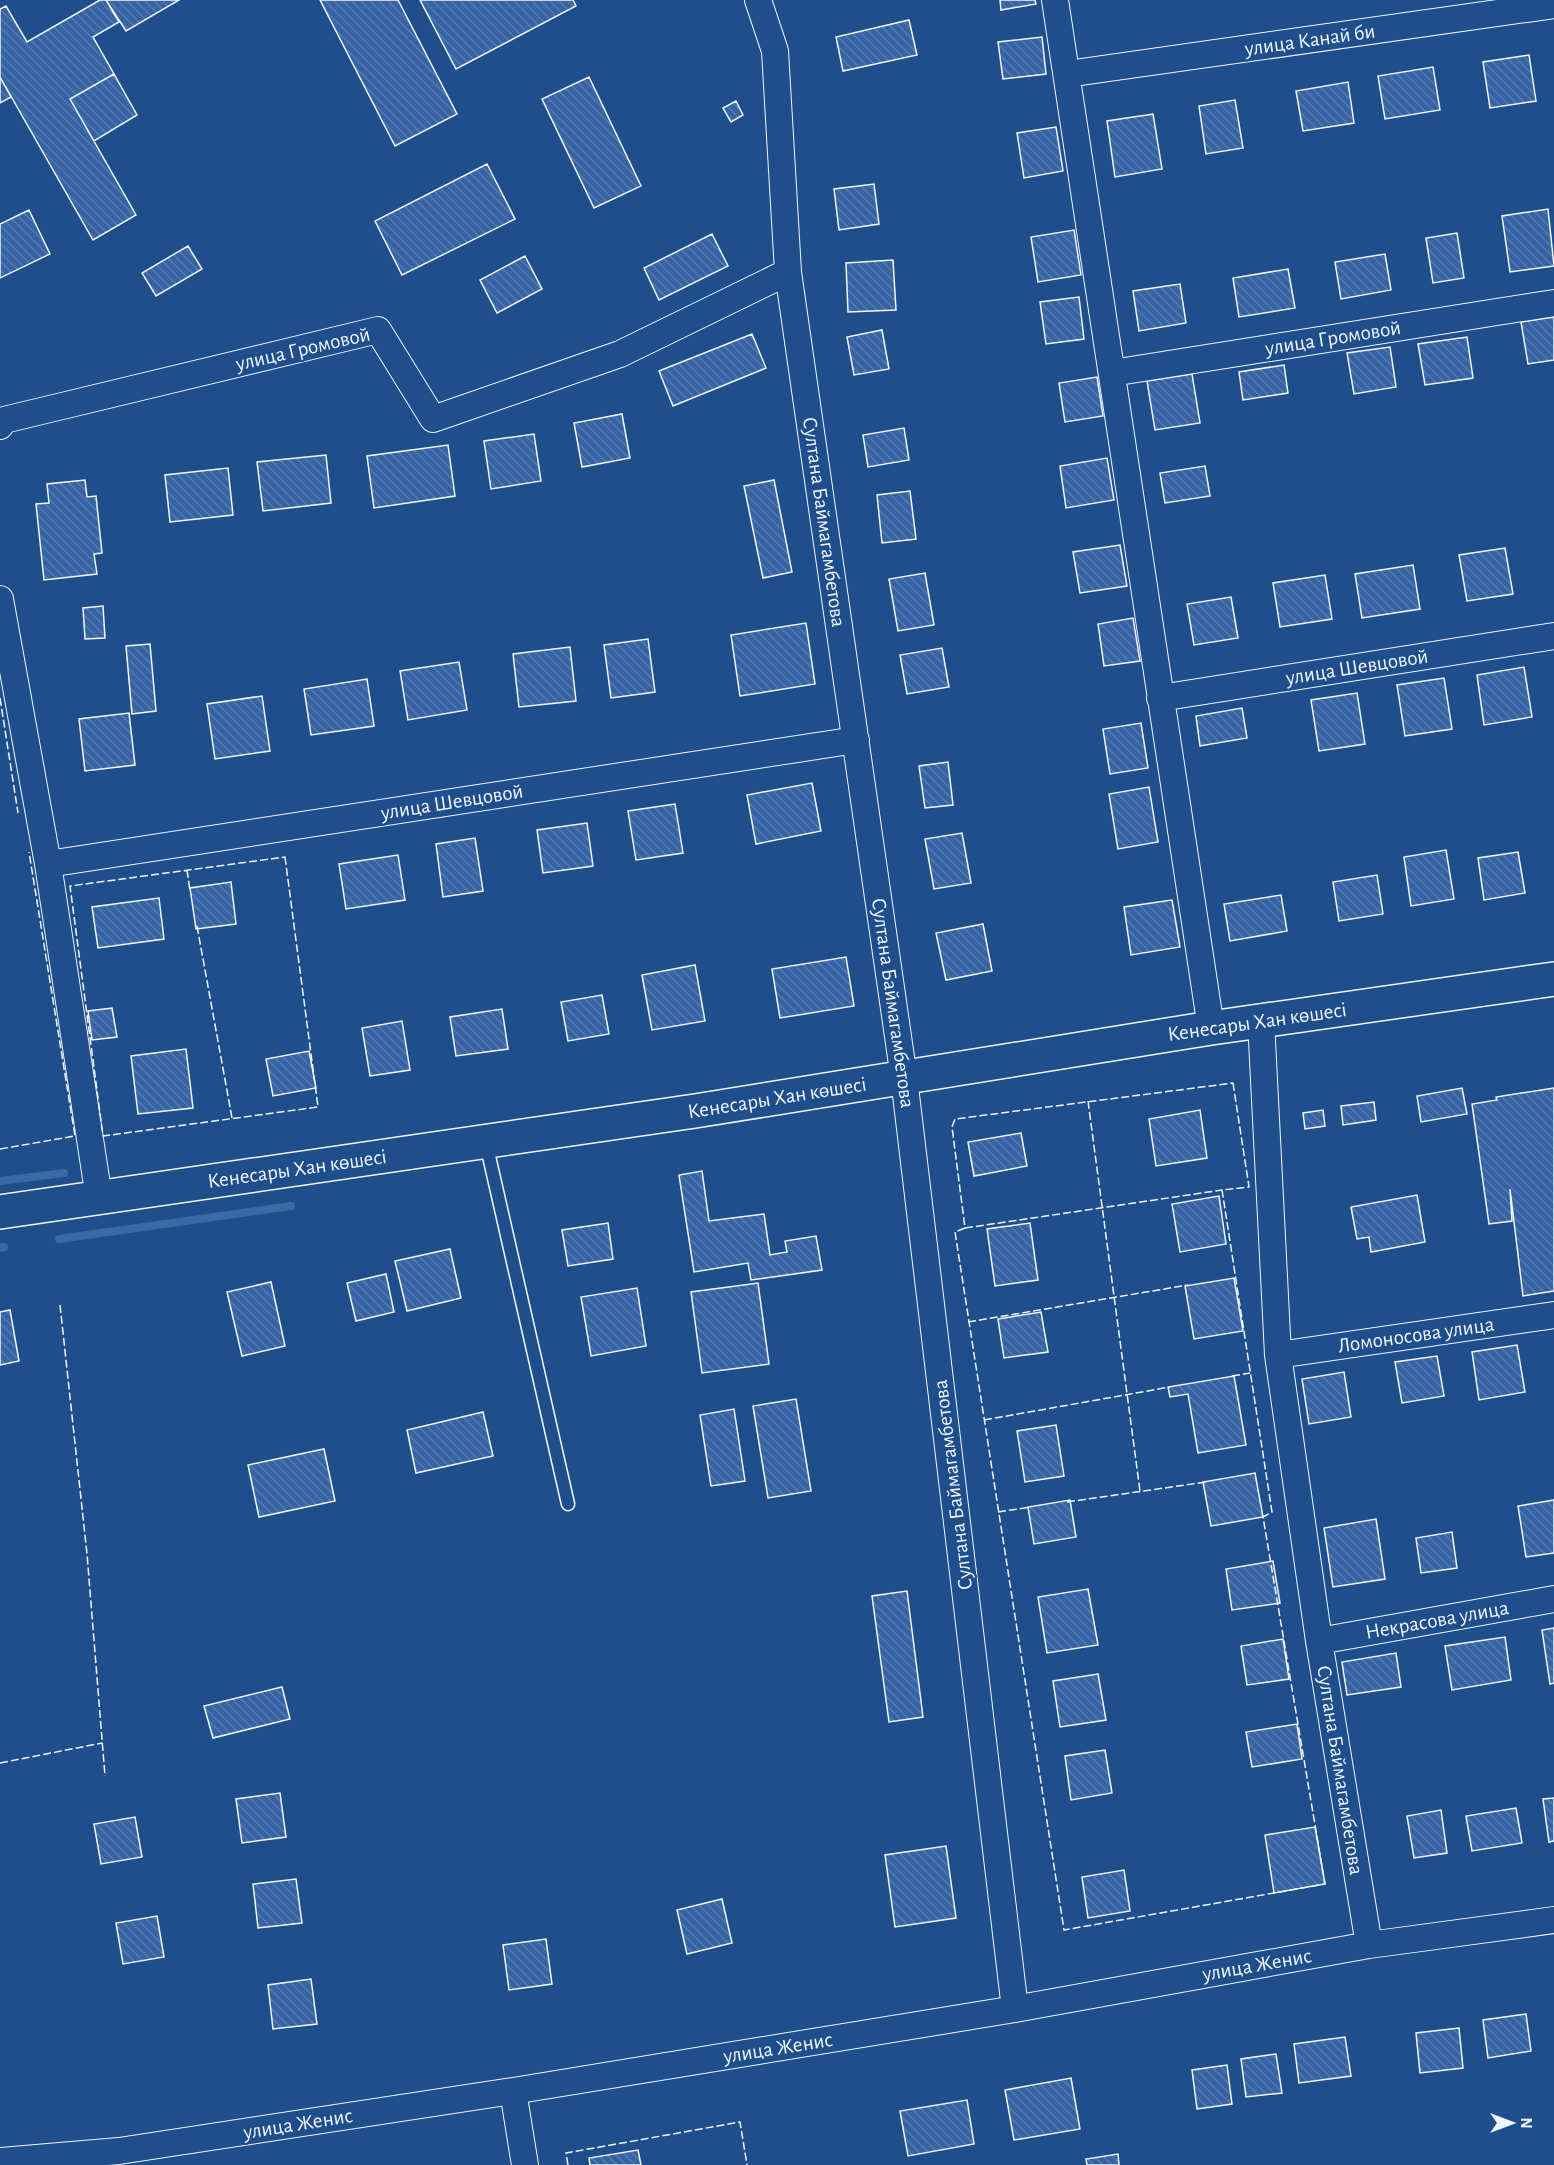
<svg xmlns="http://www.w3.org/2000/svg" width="1554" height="2165" viewBox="0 0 1554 2165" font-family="'Alegreya Sans',sans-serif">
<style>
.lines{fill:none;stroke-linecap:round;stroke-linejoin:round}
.stream{stroke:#3b69a3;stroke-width:8}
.building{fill:url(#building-back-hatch);stroke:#f2f6ff;stroke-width:1.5}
.lane-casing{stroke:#f2f6ff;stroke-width:15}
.street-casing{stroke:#f2f6ff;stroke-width:28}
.secondary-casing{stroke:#f2f6ff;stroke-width:36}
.lane{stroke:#1f4e8c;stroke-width:12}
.street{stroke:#1f4e8c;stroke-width:26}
.secondary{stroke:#1f4e8c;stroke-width:33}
.fence{stroke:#f2f6ff;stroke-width:1.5;stroke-dasharray:8 3;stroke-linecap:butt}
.labels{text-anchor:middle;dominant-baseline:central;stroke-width:4.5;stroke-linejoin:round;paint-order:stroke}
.street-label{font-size:21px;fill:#f2f6ff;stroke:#1f4e8c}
</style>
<defs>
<pattern id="building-back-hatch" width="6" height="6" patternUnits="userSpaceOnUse" patternTransform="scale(1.5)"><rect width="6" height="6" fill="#3563a3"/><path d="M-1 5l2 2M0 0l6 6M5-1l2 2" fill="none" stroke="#537ab1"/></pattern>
</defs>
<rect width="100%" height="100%" fill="#1f4e8c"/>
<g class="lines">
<path class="stream" d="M0,1181L64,1173
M59,1239L291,1206
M0,1248L4,1247"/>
</g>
<path class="building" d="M100,0H106L119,22L93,37L114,74L70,99L136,215L93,240L0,77V9L6,6L27,42Z
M106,0H179L126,31Z
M320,0H398L457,114L395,146Z
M420,0H573L576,6L456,69Z
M1000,0H1035L1036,4L1001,10Z
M909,20L917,55L843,71L836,37Z
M1042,37L1046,74L1003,79L998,42Z
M1529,55L1536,101L1490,108L1483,62Z
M1433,67L1440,110L1385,119L1378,76Z
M114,74L137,115L94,141L70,99Z
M0,77L11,97L0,103Z
M589,77L641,186L594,208L542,99Z
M1348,82L1354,123L1303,131L1296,91Z
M1235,100L1243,148L1206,154L1199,106Z
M736,101L743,115L731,122L723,108Z
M1153,114L1162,169L1115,177L1107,121Z
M1056,127L1063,171L1024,178L1017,133Z
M487,164L515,219L402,275L375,221Z
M874,184L879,224L839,230L834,189Z
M1548,209L1554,266L1510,272L1502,216Z
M29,210L50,254L0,278V224Z
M1074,230L1081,275L1038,282L1031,237Z
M1457,233L1464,278L1433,283L1426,238Z
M712,234L728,266L659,300L644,268Z
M188,246L202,269L156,296L142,273Z
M1385,254L1391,290L1341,299L1335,262Z
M525,256L542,289L497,313L480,280Z
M893,260L896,310L848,312L846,263Z
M1288,269L1295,308L1239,317L1233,278Z
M1180,284L1186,323L1139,331L1133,291Z
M1079,297L1084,339L1046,344L1040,302Z
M1554,317V360L1528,364L1521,322Z
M882,330L889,369L854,375L847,337Z
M752,334L766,368L673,406L659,371Z
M1467,337L1473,378L1425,385L1418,344Z
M1390,347L1396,387L1354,394L1347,353Z
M1284,365L1288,393L1243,400L1239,372Z
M1192,374L1200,423L1155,430L1147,381Z
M1097,377L1103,416L1065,422L1059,383Z
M622,414L630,458L582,467L574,423Z
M904,428L909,460L868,467L863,435Z
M534,434L541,481L491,489L484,441Z
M448,445L455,496L374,508L367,456Z
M326,455L331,503L263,511L257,462Z
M1107,458L1114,500L1066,508L1060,466Z
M1205,466L1210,496L1165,503L1160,473Z
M228,468L233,515L170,522L165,475Z
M85,480L87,497L96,496L102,553L94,554L97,574L44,580L36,504L49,503L47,484Z
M774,480L792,572L763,578L744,486Z
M910,491L916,539L882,543L877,495Z
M1120,545L1127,586L1080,593L1073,552Z
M1505,548L1513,594L1467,601L1459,555Z
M1413,565L1420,609L1362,618L1355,574Z
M925,573L934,625L898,631L889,579Z
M1325,575L1332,619L1280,627L1273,583Z
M1231,597L1238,638L1194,645L1187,604Z
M103,606L105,638L85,639L83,608Z
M1133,618L1140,661L1104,666L1098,624Z
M806,623L815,684L740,696L731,635Z
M648,639L655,692L611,698L604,645Z
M150,644L156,711L132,714L126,646Z
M570,647L576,701L519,707L513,654Z
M942,648L949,687L907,694L900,655Z
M459,662L467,710L408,720L400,671Z
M1524,667L1532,717L1484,725L1477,675Z
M1444,678L1452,729L1405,736L1397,685Z
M367,679L374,726L311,735L304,689Z
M1357,693L1365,744L1319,751L1311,700Z
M262,696L270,751L215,759L207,704Z
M1242,708L1247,738L1200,746L1196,716Z
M129,713L135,765L85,771L79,719Z
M1141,723L1148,768L1110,774L1103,729Z
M948,762L953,805L925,808L919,766Z
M812,783L821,831L756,844L747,795Z
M1149,787L1158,842L1118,849L1109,794Z
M675,804L683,853L636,860L628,811Z
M587,823L593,866L543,873L537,830Z
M962,833L971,883L934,889L925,839Z
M475,838L483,891L443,897L436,844Z
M1446,850L1454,899L1411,906L1404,857Z
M1518,852L1525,893L1484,900L1478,858Z
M398,855L405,900L346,909L339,864Z
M1377,875L1383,914L1339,921L1333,882Z
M231,882L236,924L196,929L190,888Z
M1281,895L1287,931L1230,941L1224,904Z
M159,898L164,939L98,948L92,907Z
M1172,900L1180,947L1131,955L1124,907Z
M983,924L992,971L946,980L936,933Z
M846,957L854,1006L780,1018L772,969Z
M695,965L705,1021L652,1030L642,975Z
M602,995L609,1034L568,1041L561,1002Z
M112,1008L117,1037L92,1040L88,1011Z
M502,1009L508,1049L456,1056L450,1017Z
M402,1021L410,1070L370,1076L362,1028Z
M186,1049L193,1108L138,1114L131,1056Z
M309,1051L316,1088L273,1096L266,1059Z
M1462,1088L1467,1114L1421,1122L1417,1096Z
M1554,1088V1291L1523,1296L1510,1189L1512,1221L1489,1224L1472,1104L1497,1100L1496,1097Z
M1374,1102L1376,1120L1343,1125L1341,1106Z
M1200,1110L1207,1158L1156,1166L1149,1119Z
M1323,1110L1325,1126L1305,1129L1303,1113Z
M1021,1133L1027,1166L974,1176L968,1142Z
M702,1171L709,1221L764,1214L770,1255L787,1252L785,1241L816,1236L822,1270L751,1280L748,1263L694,1272L679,1175Z
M1417,1195L1425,1242L1371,1252L1369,1237L1357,1239L1351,1207Z
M1219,1196L1226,1244L1180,1252L1172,1204Z
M608,1223L613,1259L568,1266L562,1230Z
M1030,1223L1038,1280L995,1286L987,1229Z
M450,1249L461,1298L407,1311L395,1261Z
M386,1274L394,1312L356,1321L347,1283Z
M1234,1278L1243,1331L1194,1339L1185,1286Z
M271,1282L285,1346L242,1356L227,1292Z
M758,1283L769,1364L702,1373L691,1292Z
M637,1288L646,1346L591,1356L581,1297Z
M10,1310L19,1361L0,1365V1312Z
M1041,1312L1048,1352L1004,1358L998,1319Z
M1517,1345L1525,1392L1479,1400L1472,1352Z
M1437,1356L1444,1396L1402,1403L1395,1362Z
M1344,1372L1351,1417L1309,1424L1302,1379Z
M1234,1376L1246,1445L1198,1453L1188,1394L1170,1397L1168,1387Z
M796,1399L811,1491L768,1498L753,1406Z
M734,1409L745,1481L711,1486L700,1415Z
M483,1412L493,1456L416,1473L407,1430Z
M1056,1425L1064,1476L1025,1482L1017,1431Z
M324,1449L335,1501L259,1517L248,1465Z
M1255,1473L1263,1517L1211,1526L1203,1482Z
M1070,1500L1076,1537L1034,1544L1028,1507Z
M1554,1500V1553L1526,1557L1518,1506Z
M1376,1519L1385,1579L1333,1587L1324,1528Z
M1452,1532L1457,1568L1421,1573L1416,1538Z
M1273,1561L1280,1603L1232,1610L1226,1569Z
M1088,1589L1098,1645L1047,1653L1038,1597Z
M907,1591L923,1717L889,1722L872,1596Z
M1554,1628V1683L1550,1684L1542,1630Z
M1505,1637L1511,1680L1452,1690L1445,1646Z
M1283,1639L1289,1679L1247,1685L1241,1646Z
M1396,1653L1401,1687L1347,1695L1342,1662Z
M1098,1674L1106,1720L1060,1727L1053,1681Z
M282,1687L290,1719L213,1738L204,1706Z
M1297,1724L1302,1759L1252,1767L1246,1732Z
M1105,1750L1112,1793L1071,1800L1065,1756Z
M280,1793L286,1837L242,1843L236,1799Z
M1554,1798V1841L1549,1842L1543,1799Z
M1516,1808L1522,1843L1472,1851L1466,1816Z
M1441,1810L1447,1853L1414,1858L1407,1816Z
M135,1817L142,1857L101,1864L94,1824Z
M1315,1827L1325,1884L1274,1893L1265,1835Z
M946,1846L956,1918L895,1927L885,1855Z
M1124,1870L1130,1911L1088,1918L1082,1877Z
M296,1879L302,1923L258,1928L253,1884Z
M722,1899L732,1943L687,1954L677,1910Z
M157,1916L164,1957L123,1964L116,1923Z
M546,1939L552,1984L509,1990L503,1945Z
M311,1979L317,2024L273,2029L268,1985Z
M1526,2014L1531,2051L1488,2058L1483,2020Z
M1459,2028L1463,2068L1420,2073L1416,2033Z
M1345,2037L1351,2076L1299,2083L1294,2044Z
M1276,2054L1282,2093L1246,2097L1241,2059Z
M1227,2065L1232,2104L1197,2109L1192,2070Z
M1071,2078L1080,2129L1014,2140L1005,2090Z
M967,2100L974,2144L908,2156L900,2111Z
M638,2150L641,2165H590L589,2158Z
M1118,2154L1119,2165H1087L1086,2159Z"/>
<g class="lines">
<defs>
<path id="lane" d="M486,1143L568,1504"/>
<path id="street" d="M758,0L775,51L788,272L904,1078L1015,2009
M1055,0L1211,1028
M1067,74L1554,5
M1112,373L1554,303
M0,426L4,420L378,330L433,419L620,354L788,272
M0,599L48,864L99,1198
M1160,698L1554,636
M48,864L856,740
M1261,1021L1278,1355L1319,1641L1369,1945
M1278,1355L1554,1315
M1319,1641L1554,1599
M513,2091L525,2165
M0,2161L119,2151L513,2091L1015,2009L1369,1945L1554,1920"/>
<path id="secondary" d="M0,1212L695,1111L1211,1028L1554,979"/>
</defs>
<use href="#lane" class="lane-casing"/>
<use href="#street" class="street-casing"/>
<use href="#secondary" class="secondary-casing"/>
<use href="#lane" class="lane"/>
<use href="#street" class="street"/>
<use href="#secondary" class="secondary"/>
<path class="fence" d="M0,698L18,813
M285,857L318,1107L103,1136L70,886Z
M187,870L190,891
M197,926L232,1118
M1233,1083L1249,1187L1222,1190L1272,1512L1263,1517L1325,1884L1064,1930L955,1232L965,1228L952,1127L955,1119Z
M1088,1101L1140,1491
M0,1149L75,1136L29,852
M965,1228L1222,1190
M60,1305L87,1554L105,1776
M968,1322L1188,1285
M1232,1376L1250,1373
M984,1420L1170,1387
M1067,1502L1206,1482
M998,1512L1031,1507
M0,1763L102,1743
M568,2165L566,2153L740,2122L747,2165"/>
</g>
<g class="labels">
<g class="street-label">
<text transform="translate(1310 40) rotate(-8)">улица Канай би</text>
<text transform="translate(1333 338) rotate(-9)">улица Громовой</text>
<text transform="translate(303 349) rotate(-13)">улица Громовой</text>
<text transform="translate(824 522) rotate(82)">Султана Баймагамбетова</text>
<text transform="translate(1357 667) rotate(-9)">улица Шевцовой</text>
<text transform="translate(452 802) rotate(-9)">улица Шевцовой</text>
<text transform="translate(893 1003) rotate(82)">Султана Баймагамбетова</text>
<text transform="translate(1257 1022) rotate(-8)">Кенесары Хан көшесі</text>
<text transform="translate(777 1098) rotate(-9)">Кенесары Хан көшесі</text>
<text transform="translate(297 1169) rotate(-8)">Кенесары Хан көшесі</text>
<text transform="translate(1416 1335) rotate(-8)">Ломоносова улица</text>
<text transform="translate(953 1485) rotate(-97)">Султана Баймагамбетова</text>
<text transform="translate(1437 1620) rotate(-10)">Некрасова улица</text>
<text transform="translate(1340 1770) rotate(81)">Султана Баймагамбетова</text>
<text transform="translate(1257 1965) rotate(-10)">улица Женис</text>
<text transform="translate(778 2048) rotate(-9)">улица Женис</text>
<text transform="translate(298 2124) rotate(-9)">улица Женис</text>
</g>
</g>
<g transform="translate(1512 2123) rotate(90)" stroke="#1f4e8c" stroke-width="4.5" paint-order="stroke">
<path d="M0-4.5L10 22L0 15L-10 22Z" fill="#f2f6ff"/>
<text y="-9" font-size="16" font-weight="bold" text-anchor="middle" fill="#f2f6ff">N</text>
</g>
</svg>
